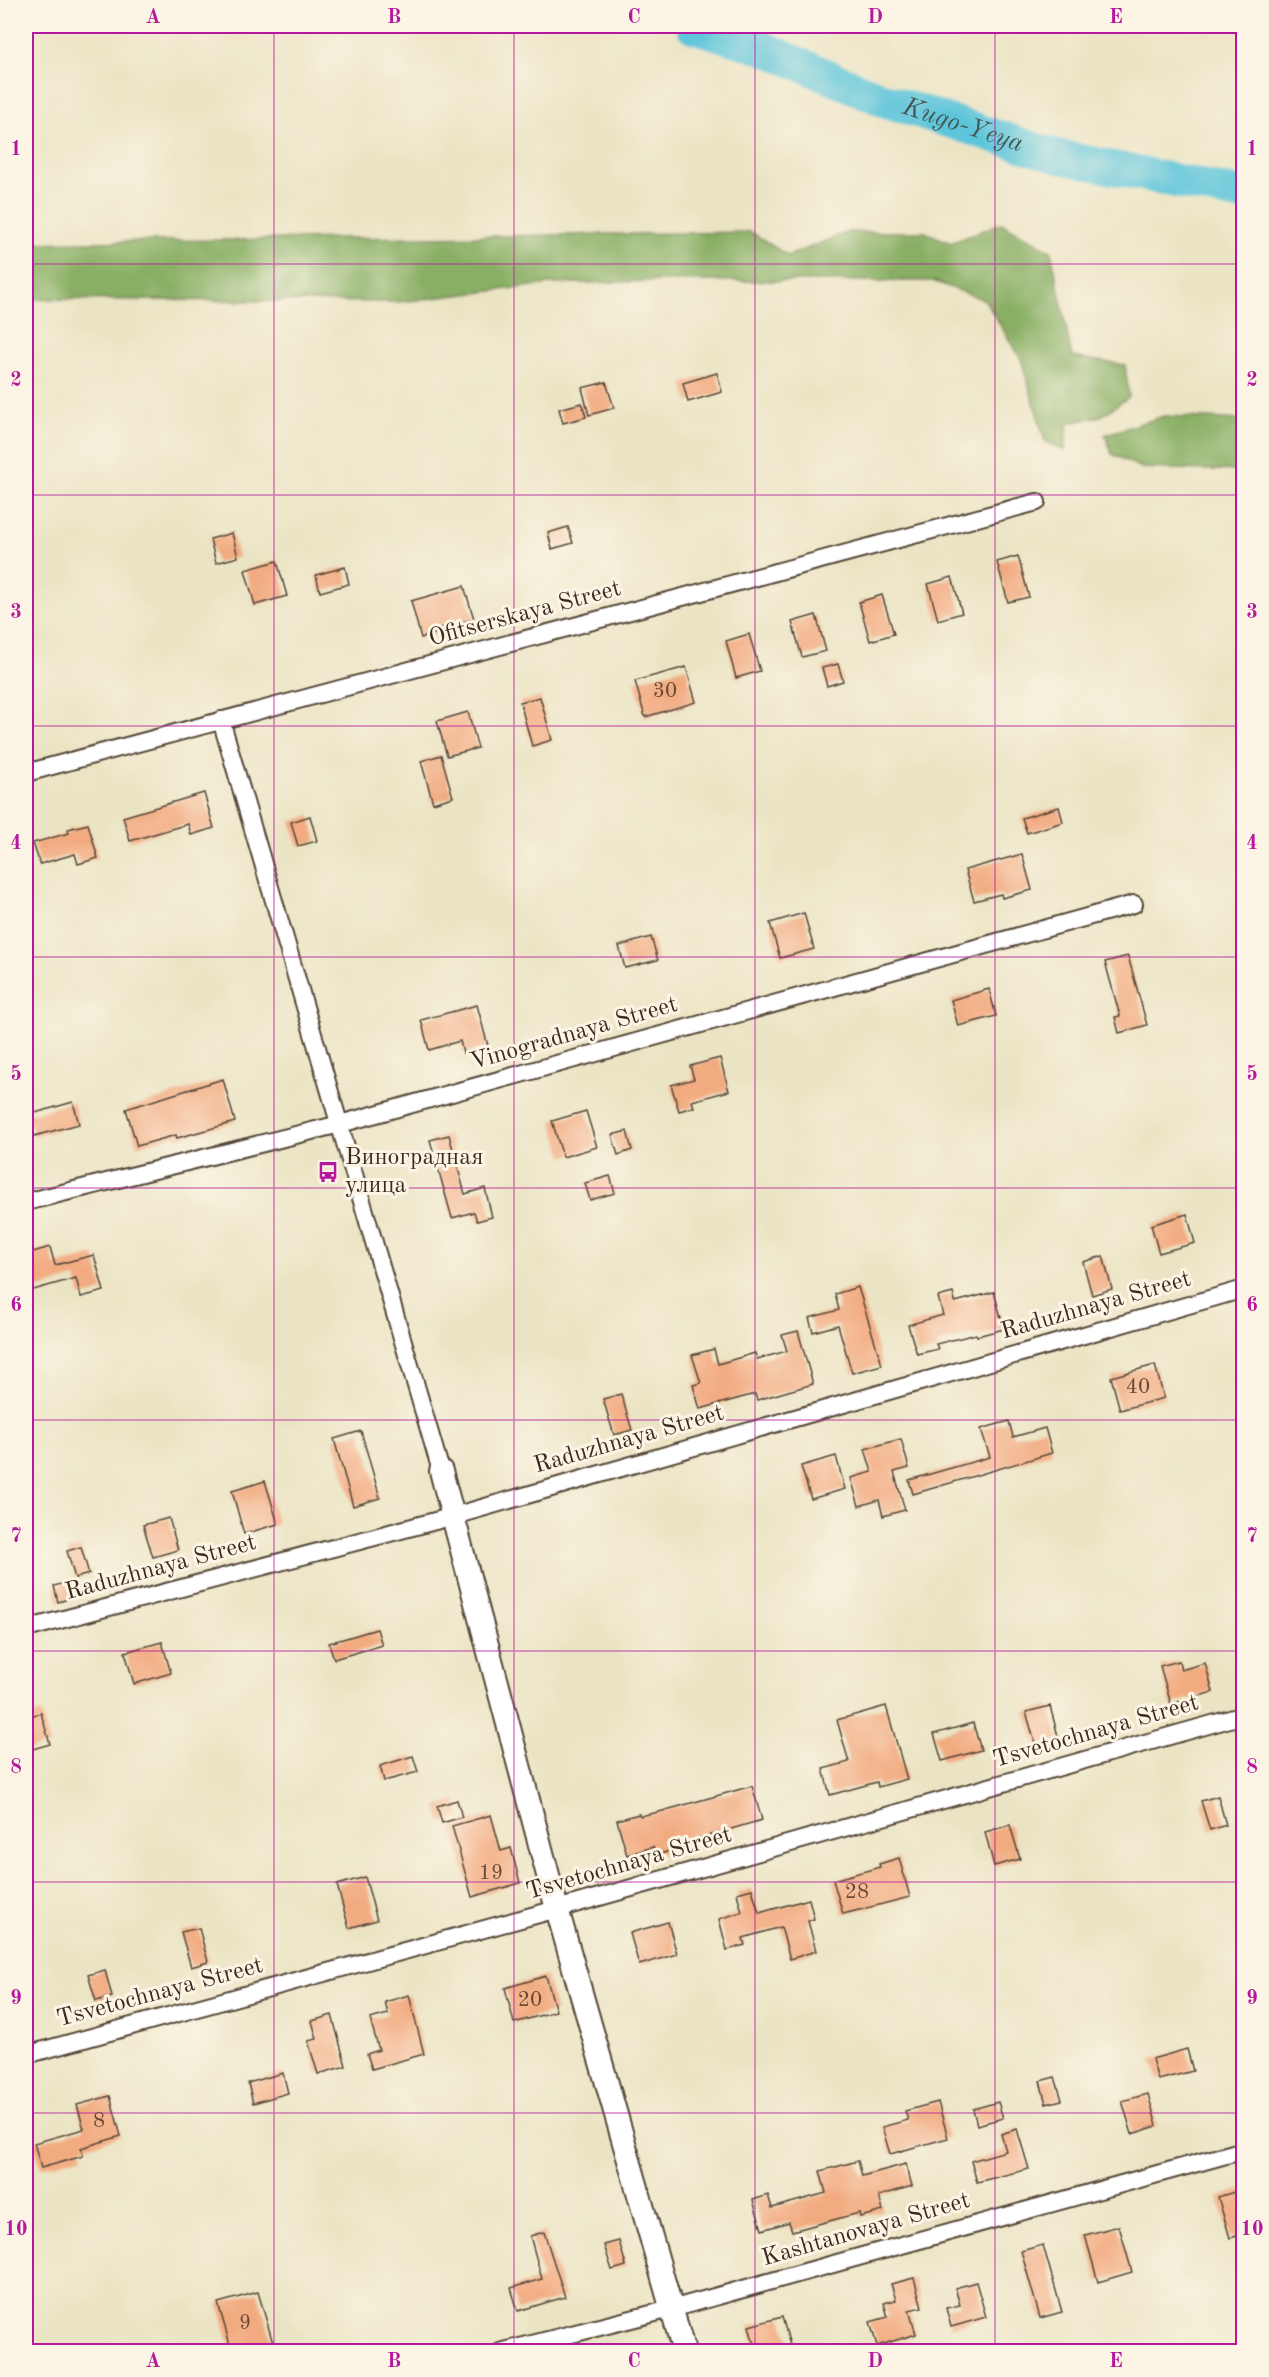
<svg xmlns="http://www.w3.org/2000/svg" width="1269" height="2377" viewBox="0 0 1269 2377" font-family="'Old Standard TT',serif">
<style>
.forest{fill:#88af64;stroke:#626c41;stroke-width:1.5}
.lines{fill:none;stroke-linecap:round;stroke-linejoin:round}
.river{stroke:#5dc5da;stroke-width:34}
.building{fill:#f2ab81}
.street-casing{stroke:#554637;stroke-width:20}
.secondary-casing{stroke:#554637;stroke-width:26}
.street{stroke:#fff;stroke-width:16}
.secondary{stroke:#fff;stroke-width:22}
.grid{fill:none;stroke:#b5179e;stroke-width:1.5;stroke-opacity:0.55}
.labels{text-anchor:middle;dominant-baseline:central;stroke-width:6;stroke-linejoin:round;paint-order:stroke}
.number-label{font-size:21px;fill:#694a37}
.street-label{font-size:24px;fill:#3b2a1e;stroke:#fcf5e5}
.poi-label{font-size:24px;fill:#3b2a1e;stroke:#fcf5e5;text-anchor:start}
.water-label{font-size:26px;font-style:italic;fill:#455856;stroke:#fcf5e5}
.neatline{fill:none;stroke:#b5179e;stroke-width:2}
.grid-label{font-size:20px;text-anchor:middle;font-weight:bold;fill:#b5179e}
</style>
<rect width="100%" height="100%" fill="#fcf5e5"/>
<filter id="ink" filterUnits="userSpaceOnUse"><feTurbulence type="fractalNoise" baseFrequency=".0167" numOctaves="2"/><feDisplacementMap in="SourceGraphic" scale="12" xChannelSelector="R" yChannelSelector="G"/><feConvolveMatrix kernelMatrix="1 2 1 2 8 2 1 2 1" color-interpolation-filters="sRGB"/></filter>
<filter id="wash" filterUnits="userSpaceOnUse"><feTurbulence type="fractalNoise" baseFrequency=".008" numOctaves="4" result="noise"/><feDisplacementMap in="SourceGraphic" scale="24" xChannelSelector="R" yChannelSelector="G"/><feGaussianBlur stdDeviation="1.35" result="paint"/><feColorMatrix in="noise" values="0 0 0 0 0 0 0 0 0 0 0 0 0 0 0 0 0 1.4 0 .05"/><feComposite in="paint" operator="in"/></filter>
<g filter="url(#wash)">
<rect width="100%" height="100%" fill="#ebe4c4"/>
<path class="forest" d="M1001,223L1051,251L1072,357L1125,365L1129,397L1101,416L1068,423L1065,451L1045,441L1021,359L985,300L933,281H657L550,284L399,302L26,299V243L751,232L788,256L848,232H925L951,243Z
M1164,416L1243,420V471L1142,468L1112,454L1105,435Z"/>
<g class="lines">
<path class="river" id="s1" d="M693,26L763,48L881,99L1056,156L1244,195"/>
</g>
<g id="blocks">
<path class="building" d="M717,373L722,392L688,402L683,383Z
M606,382L614,408L589,415L582,388Z
M582,403L586,417L563,423L559,409Z
M568,527L573,543L552,549L548,533Z
M232,533L238,557L216,563L210,539Z
M1018,556L1029,597L1008,602L997,562Z
M277,561L287,596L255,605L245,570Z
M345,567L349,584L320,592L316,575Z
M952,577L962,613L938,620L928,584Z
M464,586L474,619L438,629L439,632L421,638L411,601Z
M882,595L894,634L870,641L859,602Z
M816,615L826,651L802,657L792,622Z
M749,634L760,671L736,678L726,641Z
M838,664L843,681L827,686L822,668Z
M686,667L696,702L645,717L635,681Z
M540,697L552,740L532,746L520,702Z
M468,712L478,748L447,756L437,721Z
M441,755L453,797L433,803L421,761Z
M204,793L214,828L191,835L188,824L130,841L123,817Z
M1059,807L1063,822L1027,833L1022,818Z
M310,816L317,841L298,846L291,822Z
M88,824L98,858L78,864L75,854L40,864L33,843L69,833L68,829Z
M1022,854L1032,890L1002,898L1001,894L974,901L965,870Z
M804,913L814,949L780,958L770,923Z
M651,937L658,960L625,968L619,946Z
M1128,956L1147,1025L1119,1033L1115,1017L1120,1016L1105,962Z
M989,989L996,1016L958,1026L951,1000Z
M477,1005L488,1046L463,1053L460,1041L429,1050L421,1020Z
M720,1058L729,1091L692,1101L694,1107L679,1111L671,1085L694,1079L690,1066Z
M223,1079L235,1122L177,1138L176,1135L137,1146L126,1109Z
M73,1102L79,1124L34,1136L28,1115Z
M586,1111L597,1147L563,1157L552,1121Z
M627,1131L632,1150L618,1155L612,1135Z
M449,1135L465,1194L485,1188L492,1217L477,1221L474,1212L452,1218L430,1140Z
M610,1176L615,1193L590,1200L585,1183Z
M1187,1214L1195,1243L1159,1253L1151,1225Z
M50,1247L55,1265L94,1255L104,1291L81,1297L76,1278L26,1292V1254Z
M1103,1256L1112,1289L1092,1295L1083,1262Z
M858,1287L882,1365L852,1373L838,1325L813,1332L809,1318L839,1310L835,1294Z
M994,1292L1004,1329L977,1336L976,1334L936,1344L938,1349L917,1354L908,1325L943,1315L938,1297L953,1293L955,1302Z
M798,1331L813,1384L757,1400L755,1394L700,1409L693,1385L701,1383L692,1355L714,1349L718,1364L755,1353L757,1359L787,1351L782,1335Z
M1155,1365L1164,1398L1120,1410L1111,1377Z
M621,1394L632,1430L614,1435L603,1399Z
M1009,1421L1013,1437L1045,1428L1052,1453L913,1494L909,1480L990,1457L981,1429Z
M361,1431L380,1498L353,1506L334,1439Z
M901,1439L909,1468L894,1472L905,1510L883,1516L879,1500L859,1506L851,1478L872,1472L865,1449Z
M836,1456L845,1489L811,1499L801,1466Z
M265,1481L278,1524L244,1534L232,1491Z
M169,1518L178,1550L153,1557L143,1525Z
M81,1547L89,1574L75,1578L67,1551Z
M72,1581L76,1597L58,1602L54,1586Z
M377,1629L382,1645L334,1659L329,1643Z
M162,1642L171,1673L134,1684L125,1652Z
M1179,1661L1181,1670L1205,1663L1213,1692L1171,1704L1160,1666Z
M886,1706L907,1779L878,1787L877,1782L830,1795L823,1769L849,1762L837,1720Z
M1050,1706L1059,1740L1036,1746L1026,1712Z
M41,1713L50,1744L26,1751V1717Z
M973,1723L981,1750L942,1761L934,1734Z
M413,1756L418,1772L384,1781L380,1766Z
M752,1786L762,1820L669,1847L670,1851L656,1855L653,1847L627,1855L617,1820L639,1814L640,1816L659,1812Z
M1218,1796L1226,1825L1210,1830L1201,1801Z
M457,1800L462,1817L442,1823L437,1806Z
M491,1815L501,1851L511,1848L520,1883L472,1897L452,1826Z
M1010,1825L1020,1859L994,1866L985,1832Z
M899,1858L910,1897L843,1914L833,1880L880,1867L879,1864Z
M365,1877L377,1920L349,1928L337,1885Z
M752,1889L759,1913L809,1899L814,1919L808,1921L816,1951L790,1959L781,1927L743,1938L745,1945L727,1950L719,1919L742,1912L737,1893Z
M668,1922L677,1954L639,1965L630,1933Z
M199,1928L208,1962L191,1967L181,1932Z
M105,1970L112,1997L96,2001L88,1975Z
M546,1976L556,2011L514,2023L505,1988Z
M409,1995L424,2054L372,2069L367,2054L379,2050L370,2019L388,2014L385,2002Z
M332,2015L346,2066L318,2074L308,2041L317,2039L312,2021Z
M1187,2049L1193,2071L1158,2080L1152,2059Z
M283,2073L288,2093L253,2103L248,2083Z
M1055,2077L1062,2100L1046,2104L1040,2081Z
M1148,2094L1157,2126L1132,2134L1122,2101Z
M110,2096L121,2136L81,2148L83,2156L41,2168L34,2143L84,2129L77,2105Z
M938,2102L948,2138L890,2154L882,2127L908,2120L905,2111Z
M998,2102L1003,2118L977,2125L973,2109Z
M1017,2129L1029,2169L977,2182L971,2161L1006,2151L1001,2134Z
M858,2161L862,2176L906,2164L912,2186L879,2196L883,2211L860,2217L859,2213L792,2231L789,2222L762,2230L753,2200L768,2195L772,2208L826,2193L820,2171Z
M1244,2189V2234L1230,2238L1218,2197Z
M1119,2226L1132,2272L1098,2282L1085,2235Z
M544,2232L565,2297L518,2311L511,2288L542,2279L530,2236Z
M619,2241L626,2266L612,2270L604,2245Z
M1043,2245L1062,2312L1040,2318L1021,2251Z
M914,2278L922,2307L909,2310L916,2334L877,2346L870,2322L888,2317L884,2303L896,2300L891,2284Z
M976,2282L986,2317L951,2327L946,2308L960,2305L955,2288Z
M258,2292L273,2343L243,2352H232L218,2303Z
M782,2317L792,2352H756L749,2326Z"/>
</g>
</g>
<g filter="url(#ink)">
<use href="#blocks" fill-opacity="0" stroke="#554637" stroke-width="1.5"/>
<g class="lines">
<defs>
<path id="street" d="M221,720L441,1471
M26,773L1037,502
M26,1202L340,1124L1134,904
M26,1629L454,1516L1244,1289
M26,2055L557,1909L1244,1715
M500,2352L671,2309L1244,2150"/>
<path id="secondary" d="M441,1471L557,1909L684,2352"/>
</defs>
<use href="#street" class="street-casing"/>
<use href="#secondary" class="secondary-casing"/>
<use href="#street" class="street"/>
<use href="#secondary" class="secondary"/>
</g>
</g>
<path class="grid" d="M274,26V2352M514,26V2352M755,26V2352M995,26V2352M26,264H1244M26,495H1244M26,726H1244M26,957H1244M26,1188H1244M26,1420H1244M26,1651H1244M26,1882H1244M26,2113H1244"/>
<defs>
<symbol id="bus-bare" viewBox="-9 -9 18 18"><path d="M-5-6H5V4H4V6H2V4H-2V6H-4V4H-5ZM-3.5-4V0h7V-4ZM-3.5 1.2v1.5H-2V1.2ZM2 1.2v1.5H3.5V1.2Z" fill="#b5179e" stroke="#fcf5e5" stroke-width="2.5" paint-order="stroke"/></symbol>
</defs>
<g fill-rule="evenodd">
<use href="#bus-bare" x="313" y="1157" width="30" height="30"/>
</g>
<g class="labels">
<g class="number-label">
<text x="665" y="691">30</text>
<text x="1138" y="1387">40</text>
<text x="491" y="1873">19</text>
<text x="857" y="1892">28</text>
<text x="530" y="2000">20</text>
<text x="99" y="2121">8</text>
<text x="245" y="2323">9</text>
</g>
<g class="street-label">
<text transform="translate(525 614) rotate(-15)">Ofitserskaya Street</text>
<text transform="translate(574 1034) rotate(-16)">Vinogradnaya Street</text>
<text transform="translate(1096 1306) rotate(-16)">Raduzhnaya Street</text>
<text transform="translate(629 1440) rotate(-16)">Raduzhnaya Street</text>
<text transform="translate(161 1568) rotate(-15)">Raduzhnaya Street</text>
<text transform="translate(1096 1732) rotate(-16)">Tsvetochnaya Street</text>
<text transform="translate(629 1864) rotate(-16)">Tsvetochnaya Street</text>
<text transform="translate(160 1993) rotate(-15)">Tsvetochnaya Street</text>
<text transform="translate(866 2230) rotate(-16)">Kashtanovaya Street</text>
</g>
<g class="poi-label">
<text x="345" y="1158">Виноградная<tspan x="345" dy="28">улица</tspan></text>
</g>
<g class="water-label">
<text stroke="none"><textPath href="#s1" startOffset="288">Kugo-Yeya</textPath></text>
</g>
</g>
<rect width="1269" height="2377" fill="none" stroke="#fcf5e5" stroke-width="66"/>
<rect x="33" y="33" width="1203" height="2311" class="neatline"/>
<g class="grid-label">
<text x="153" y="23">A</text>
<text x="394" y="23">B</text>
<text x="634" y="23">C</text>
<text x="875" y="23">D</text>
<text x="1116" y="23">E</text>
<text x="16" y="155">1</text>
<text x="1252" y="155">1</text>
<text x="16" y="386">2</text>
<text x="1252" y="386">2</text>
<text x="16" y="618">3</text>
<text x="1252" y="618">3</text>
<text x="16" y="849">4</text>
<text x="1252" y="849">4</text>
<text x="16" y="1080">5</text>
<text x="1252" y="1080">5</text>
<text x="16" y="1311">6</text>
<text x="1252" y="1311">6</text>
<text x="16" y="1542">7</text>
<text x="1252" y="1542">7</text>
<text x="16" y="1773">8</text>
<text x="1252" y="1773">8</text>
<text x="16" y="2004">9</text>
<text x="1252" y="2004">9</text>
<text x="16" y="2235">10</text>
<text x="1252" y="2235">10</text>
<text x="153" y="2367">A</text>
<text x="394" y="2367">B</text>
<text x="634" y="2367">C</text>
<text x="875" y="2367">D</text>
<text x="1116" y="2367">E</text>
</g>
</svg>
